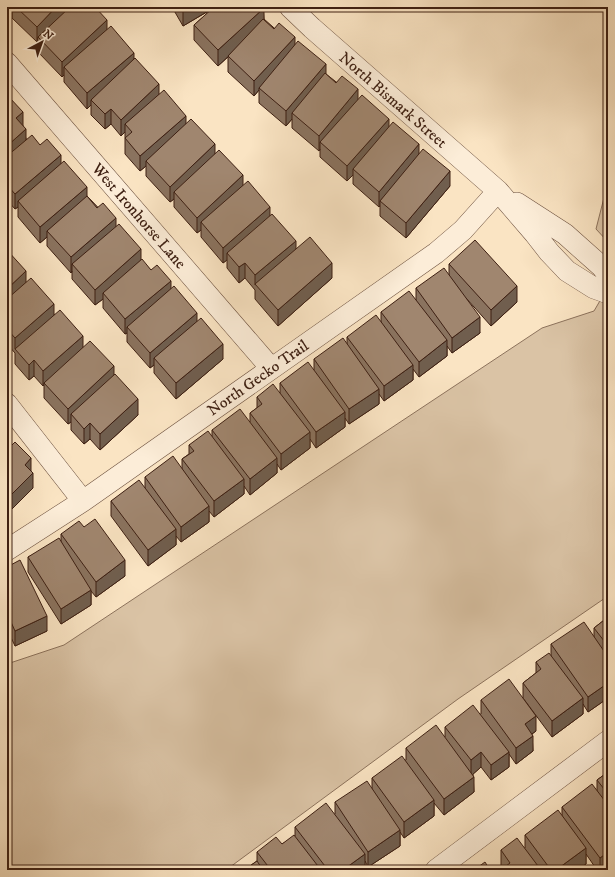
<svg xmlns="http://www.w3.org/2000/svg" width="615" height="877" viewBox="0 0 615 877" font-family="'IM FELL DW Pica',serif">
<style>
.green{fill:#dac3a5;stroke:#8c725c}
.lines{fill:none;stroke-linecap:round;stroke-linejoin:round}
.minor-casing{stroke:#6d513f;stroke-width:22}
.minor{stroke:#fcedd8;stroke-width:21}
.wall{fill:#8a735f;stroke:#3e2013}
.shaded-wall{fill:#705e4e;stroke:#3e2013}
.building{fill:#a0866f;stroke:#3e2013}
.labels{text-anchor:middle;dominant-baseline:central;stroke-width:3;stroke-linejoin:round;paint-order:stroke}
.street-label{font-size:16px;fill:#3e2013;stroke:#fcedd8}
</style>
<rect width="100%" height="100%" fill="#fae4c3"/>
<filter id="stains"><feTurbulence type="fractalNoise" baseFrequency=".005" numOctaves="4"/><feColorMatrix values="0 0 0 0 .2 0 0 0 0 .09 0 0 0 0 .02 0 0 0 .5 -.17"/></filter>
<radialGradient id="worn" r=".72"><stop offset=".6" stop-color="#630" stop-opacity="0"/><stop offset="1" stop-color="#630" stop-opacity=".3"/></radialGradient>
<path class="green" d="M608,182V242L596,229Z
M608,287V596L458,699L226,870H7V664L64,645L542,328L594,311Z"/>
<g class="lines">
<defs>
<path id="minor" d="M290,7L312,28L498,191L535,234L549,252L567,271L594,288L608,293
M7,63L271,368
M517,203L565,234L602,267L608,275
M7,404L83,501
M7,550L83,501L436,253L463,230L498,191
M436,870L608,741"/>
</defs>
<use href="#minor" class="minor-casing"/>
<use href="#minor" class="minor"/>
</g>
<path class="wall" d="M12,7H95L107,30L134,59L159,94L186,124L215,153L243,186L270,216L296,249L332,278L278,326L255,299V290L245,278L239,283L227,268V260L223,263L201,237V230L197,233L174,207V199L170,202L146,176V166L140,171L125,154V132L121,136L111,124L105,129L91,115V105L87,109L64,82V75L62,77L38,52V41L37,42L12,18Z
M172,7H263L264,19L326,74L358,99L389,127L419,154L450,186L406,238L380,216V206L379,207L353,184V175L347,181L320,157V149L319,151L292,128V119L286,126L259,103V90L254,96L228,72V57L218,66L194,40V25L212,9L183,26Z
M7,99L23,126L26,139L40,145L61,163L87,196L116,226L141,260L151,270L171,289L197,321L223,359L176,399L154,373V365L150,368L127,342V333L125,334L103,308V299L95,305L72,279V271L71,273L47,246V237L40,243L18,217V207L15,209L7,200Z
M7,250L26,282L83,347L114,375L138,415L100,450L90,439L84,444L71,430V422L68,424L44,398V385L43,386L34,376L29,380L15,364V353L7,344Z
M449,264L517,302L491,326L466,298L480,333L452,353L447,346V356L419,377L413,369V380L384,401L379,394V404L349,424L345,418V427L316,448L310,439V448L281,470L277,464V473L250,495L244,486V494L214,517L209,511V522L181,542L176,536V545L148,566L111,516V501L145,488V477L182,469V459L189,454V445L212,437V430L250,422V413L257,408V397L280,393V383L314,370V359L347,344V337L381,322V312L416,300V288L449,275Z
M84,527L125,576L96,597L91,591V605L61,624L28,572V557L61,542V534Z
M7,567L47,631L15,646L7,629Z
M608,617V698L588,712L583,704V714L552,737L523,698V683L536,673V662L551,657V644L594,637V628Z
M481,700L536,731L532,734L533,751L516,764L509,754V767L491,780L481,767L473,774L474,792L444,815L434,803V816L404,838L400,832V846L368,867L365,861V869L363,870H244L257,861V852L282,844L295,836V827L335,814V802L372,789V778L406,760V748L445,737V727L481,714Z
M608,772V868L605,870H597L586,854V864L577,870H501L503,868L501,866V850L525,848V835L562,816V807L597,791V780Z"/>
<path class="shaded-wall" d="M56,7H71L38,37L37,42V27Z
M189,7H215L183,26V10Z
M264,8V23L218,66V50Z
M107,20V35L64,67V75L62,77V62Z
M295,37V52L259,88V90L254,96V81Z
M134,53V68L91,100V105L87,109V93Z
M326,64V79L292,113V119L286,126V111Z
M159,84V99L125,124V132L121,136V120Z
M358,89V105L320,142V149L319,151V136Z
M111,109V124L105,129V114Z
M23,112V127L16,118Z
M186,116V132L146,161V166L140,171V156Z
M389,119V134L353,169V175L347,181V166Z
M26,129V144L7,162V146Z
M215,144V160L174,192V199L170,202V187Z
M419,144V160L380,201V206L379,207V192Z
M61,155V171L18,201V207L15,209V194Z
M450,171V186L406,238V223Z
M243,175V190L201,222V230L197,233V218Z
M87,187V202L47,231V237L40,243V227Z
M270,207V223L227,253V260L223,263V248Z
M116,218V233L72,264V271L71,273V257Z
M296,241V256L255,285V275Z
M141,249V265L103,293V299L95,305V290Z
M245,263V278L239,283V267Z
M332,263V278L278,326V310Z
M26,271V287L7,304V289Z
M171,281V296L127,327V333L125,334V319Z
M517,286V302L491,326V310Z
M54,304V319L15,349V338Z
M197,313V328L154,358V365L150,368V353Z
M480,317V333L452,353V338Z
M83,336V352L44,383V385L43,386V371Z
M447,340V356L419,377V362Z
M223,344V359L176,399V383Z
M34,360V376L29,380V365Z
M413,365V380L384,401V386Z
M114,366V382L71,414V422L68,424V409Z
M379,389V404L349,424V409Z
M138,399V415L100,450V434Z
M345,412V427L316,448V432Z
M90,423V439L84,444V429Z
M310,432V448L281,470V454Z
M31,458V474L25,465Z
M277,458V473L250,495V479Z
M33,473V488L7,514V499Z
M244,479V494L214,517V501Z
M209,506V522L181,542V527Z
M176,529V545L148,566V550Z
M125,560V576L96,597V582Z
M91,590V605L61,624V609Z
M47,616V631L15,646V631Z
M608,683V698L588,712V697Z
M583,698V714L552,737V721Z
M536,716V731L525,739V724Z
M533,736V751L516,764V748Z
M481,752V767L471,776V760Z
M509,752V767L491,780V765Z
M474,777V792L444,815V799Z
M434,800V816L404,838V822Z
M400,830V846L368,867V852Z
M586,848V864L577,870H556Z
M608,852V868L605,870H600V858Z
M365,854V869L363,870H343Z"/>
<path class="building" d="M16,7H56L37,27Z
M70,7H95L107,20L62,62L38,37Z
M181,7H189L183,10Z
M214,7H263L264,8L218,50L194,25Z
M263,19L274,29L279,23L295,37L254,81L228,56Z
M111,26L134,53L87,93L64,67Z
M298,41L326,64L286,111L259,88Z
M135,58L159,84L121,120L111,109L105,114L91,100Z
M325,73L336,83L342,76L358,89L319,136L292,113Z
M164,90L186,116L140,156L125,138L132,132L125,124Z
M362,95L389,119L347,166L320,142Z
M9,97L23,112L16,118L26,129L7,146V99Z
M191,119L215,144L170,187L146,161Z
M393,122L419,144L379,192L353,169Z
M32,135L40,145L47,139L61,155L15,194L7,185V156Z
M423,149L450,171L406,223L380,201Z
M219,150L243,175L197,218L174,192Z
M64,161L87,187L40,227L18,201Z
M248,181L270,207L223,248L201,222Z
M87,196L97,208L103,203L116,218L71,257L47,231Z
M272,214L296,241L255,275L245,263L239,267L227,253Z
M119,224L141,249L95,290L72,264Z
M310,237L332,263L278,310L255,284Z
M475,240L517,286L491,310L449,264Z
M7,250L26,271L7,289Z
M142,259L151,270L157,265L171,281L125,319L103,293Z
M444,268L480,317L452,338L416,288Z
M31,278L54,304L15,338L7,329V299Z
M174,286L197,313L150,353L127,327Z
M409,291L447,340L419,362L381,312Z
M60,310L83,336L43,371L34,360L29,365L15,349Z
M376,315L413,365L384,386L347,337Z
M201,318L223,344L176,383L154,358Z
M343,338L379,389L349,409L314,359Z
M90,341L114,366L68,409L44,383Z
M308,362L345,412L316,432L280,383Z
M115,374L138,399L100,434L90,423L84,429L71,414Z
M273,384L310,432L281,454L250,413L262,404L257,397Z
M240,409L277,458L250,479L212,430Z
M208,431L244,479L214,501L182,459L194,451L189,445Z
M15,442L31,458L25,465L33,473L7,499V450Z
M173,456L209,506L181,527L145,477Z
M139,480L176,529L148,550L111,501Z
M95,519L125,560L96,582L61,534L79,521L84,527Z
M59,538L91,590L61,609L28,557Z
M20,560L47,616L15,631L7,613V567Z
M608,617V646L594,628Z
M584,622L608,657V683L588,697L551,644Z
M549,653L583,698L552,721L523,683L541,669L536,662Z
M509,679L536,716L525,724L533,736L516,748L481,700Z
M473,705L509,752L491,765L481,752L471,760L445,727Z
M436,725L474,777L444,799L406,748Z
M402,756L434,800L404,822L372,778Z
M608,772V794L597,780Z
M367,781L400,830L368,852L335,802Z
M592,784L608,805V852L600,858L562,807Z
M326,803L365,854L343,870H328L295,827Z
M558,810L586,848L556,870H551L525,835Z
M294,835L321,870H271L257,852L276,837L282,844Z
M517,838L541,870H501L510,863L501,850Z
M257,861L263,870H244Z
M485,862L490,870H474Z"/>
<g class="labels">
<g class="street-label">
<text transform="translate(393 100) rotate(41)">North Bismark Street</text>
<text transform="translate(139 216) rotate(49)">West Ironhorse Lane</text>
<text transform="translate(258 378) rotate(-35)">North Gecko Trail</text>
</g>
</g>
<rect width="615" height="877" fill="none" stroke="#fae4c3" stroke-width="24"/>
<rect x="8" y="8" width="599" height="861" fill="none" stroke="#3e2013" stroke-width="2"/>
<rect x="12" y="12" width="591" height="853" fill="none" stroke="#3e2013"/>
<g transform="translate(42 42) rotate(41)" stroke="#fcedd8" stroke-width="3" paint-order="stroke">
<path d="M0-3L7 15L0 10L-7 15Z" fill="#3e2013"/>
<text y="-6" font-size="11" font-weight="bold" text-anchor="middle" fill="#3e2013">N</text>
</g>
<rect width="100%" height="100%" filter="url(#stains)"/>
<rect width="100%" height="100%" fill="url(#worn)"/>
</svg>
